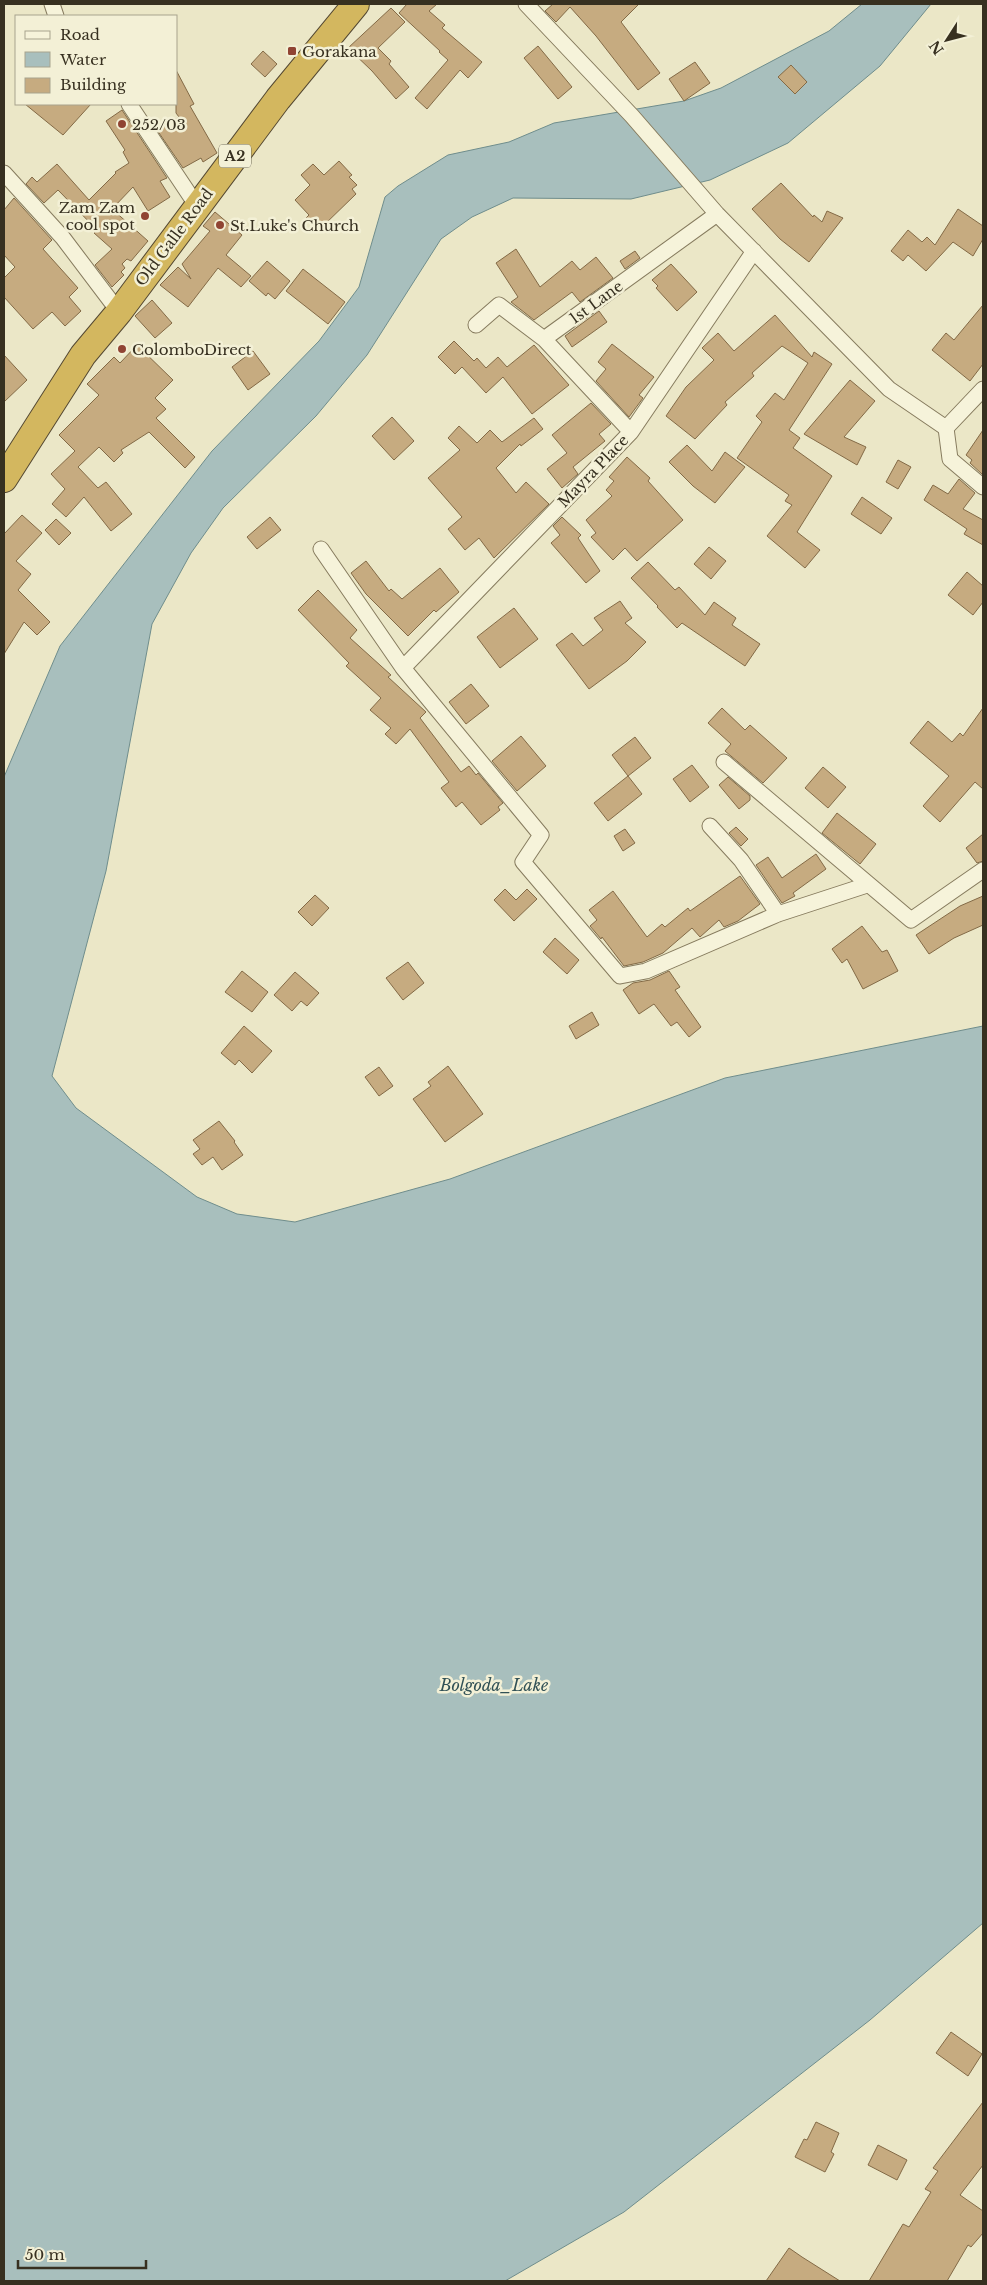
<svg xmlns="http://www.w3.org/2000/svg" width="987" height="2285" viewBox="0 0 987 2285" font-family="'Libre Baskerville',serif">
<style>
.water{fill:#a8bfbd;stroke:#6f8d8c}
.building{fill:#c6ab80;stroke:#836a46}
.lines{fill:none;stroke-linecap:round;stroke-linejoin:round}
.street-casing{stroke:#867b5e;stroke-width:17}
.highway-casing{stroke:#544832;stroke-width:28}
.street{stroke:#f6f3da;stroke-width:15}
.highway{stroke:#d3b75f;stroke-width:26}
.poi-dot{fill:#904433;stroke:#f3f0d6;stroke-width:2}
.labels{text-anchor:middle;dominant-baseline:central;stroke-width:5;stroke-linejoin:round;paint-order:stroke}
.shield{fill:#f3f0d6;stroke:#6f6a57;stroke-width:1}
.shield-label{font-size:14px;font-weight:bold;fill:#373020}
.poi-label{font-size:15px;fill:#373020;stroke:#f3f0d6;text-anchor:start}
.street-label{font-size:15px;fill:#373020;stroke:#f3f0d6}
.water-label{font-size:16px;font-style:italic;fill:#315156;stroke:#f3f0d6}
</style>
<rect width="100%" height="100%" fill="#ebe7c7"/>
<path class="water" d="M862,4H931L880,66L788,143L710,180L631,199L513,198L472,217L441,239L367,355L316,416L223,508L191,553L152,624L106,871L52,1076L76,1108L197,1197L237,1214L295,1222L450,1179L725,1078L983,1026V1923L870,2020L624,2212L505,2281H4V777L60,646L212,451L319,341L359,287L385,197L398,186L448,155L509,142L554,123L684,101L721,88L829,31Z"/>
<path class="building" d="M407,4H437L429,11L445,25L442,28L482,62L468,78L460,70L427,109L415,98L448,60L439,52L440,51L399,13Z
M553,4H639L621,22L660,73L638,90L596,36L570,7L556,22L545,11Z
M391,8L405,22L378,48L391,61L389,64L409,87L396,99L372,71L348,48Z
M538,46L572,87L558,99L524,58Z
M263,51L277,64L265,77L251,64Z
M695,62L710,83L684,101L669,79Z
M791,65L807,82L795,94L778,77Z
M176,70L194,104L190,106L217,153L203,162L201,158L183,168L157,130L179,117L176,113Z
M25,104H91L63,135Z
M122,110L167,178L160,181L170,197L148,211L133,187L112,209L148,241L131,261L127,259L122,264L125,268L121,272L124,275L112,287L95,265L112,249L94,233L97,230L58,190L44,203L26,184L32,177L37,182L57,164L89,200L116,173L115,172L129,163L123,152L125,150L106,121Z
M339,161L352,175L349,177L357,185L352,189L356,194L322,227L320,224L316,228L306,218L309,215L295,200L310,185L301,175L313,164L324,175Z
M781,183L813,217L814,215L822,222L827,211L843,218L809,262L780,239L752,209Z
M14,198L52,240L43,249L78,288L69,297L81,311L65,326L52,312L33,329L4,297V278L15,267L4,255V210Z
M958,209L983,226V239L973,256L953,242L926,271L908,255L903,261L891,251L908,230L922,242L927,237L935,245Z
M215,212L242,235L226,255L251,276L241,287L218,268L188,307L160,285L178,267L191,279L182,264L210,231L203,226Z
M516,249L540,287L572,261L580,270L596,257L613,278L580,302L572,292L534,320L511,302L518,297L496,263Z
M635,251L640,258L625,269L620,261Z
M267,261L290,281L275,299L268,293L266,296L249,281Z
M671,264L697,292L677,311L656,288L658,286L652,280Z
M303,269L345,302L328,324L286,291Z
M152,300L172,323L155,338L135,316Z
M983,305V364L970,381L932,350L946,333L954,340Z
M599,311L607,322L572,347L565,336Z
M775,315L812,357L814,352L832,364L789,430L800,438L793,448L832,476L797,532L820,550L805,568L767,536L792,505L785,501L789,495L737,458L762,422L756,416L775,393L784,400L808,363L782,346L752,373L754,376L725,402L727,405L695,439L666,416L686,387L714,360L702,348L718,333L734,351Z
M454,341L474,361L477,358L486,368L498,357L507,367L534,345L569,385L532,414L503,377L486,393L462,367L455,374L438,357Z
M612,344L654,377L639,395L643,398L629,417L596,381L606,369L598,362Z
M137,345L173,380L155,398L166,409L156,418L195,457L185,468L149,432L121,450L123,453L114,462L99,447L78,467L98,488L106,482L132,514L111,531L84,497L66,517L52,504L65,489L51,474L75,451L59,435L99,395L87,384L114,357L120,363Z
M253,351L270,374L248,390L232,367Z
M4,355L27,380L4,402Z
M850,380L875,401L844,437L866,447L857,465L804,434Z
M591,403L611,424L599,434L605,441L573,467L578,474L562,488L547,469L567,453L552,435Z
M392,417L414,441L394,460L372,436Z
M534,418L543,429L521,446L520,444L496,468L516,493L526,482L549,504L494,558L479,538L465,550L448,529L462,517L428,478L460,450L448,438L459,426L477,443L490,430L502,442Z
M983,430V475L970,463L972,460L966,455Z
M687,445L712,471L725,452L745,467L715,503L693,486L669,462Z
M627,457L650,478L648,481L683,520L637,561L625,548L613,560L591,537L596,533L586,520L612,496L606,490L614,481L609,477Z
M898,460L911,467L898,489L886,482Z
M959,479L975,493L963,509L983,520V545L964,534L967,529L924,500L933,485L948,494Z
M862,497L892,518L881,534L851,514Z
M22,515L42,533L16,561L31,574L18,590L50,622L37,635L24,622L4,654V534Z
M270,517L281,530L257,549L247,537Z
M562,517L581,535L578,538L600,571L586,583L551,543L560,535L553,526Z
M56,519L71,533L59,545L45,530Z
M709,547L726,561L711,579L694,564Z
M366,561L389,591L391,589L402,599L440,568L459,592L436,612L434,610L408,636L366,594L351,573Z
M648,562L675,590L679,587L705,615L714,602L736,618L732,625L760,644L745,666L682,623L677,628L657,607L658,606L631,578Z
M967,572L983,586V602L973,615L948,595Z
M318,590L357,630L350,638L391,675L388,677L426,712L420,718L461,772L469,766L476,775L478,773L503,803L498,807L500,810L481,825L462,802L456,807L441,788L449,782L410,729L396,744L385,734L391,728L370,710L381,698L346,666L349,663L298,610Z
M620,601L632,618L625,623L646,642L627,661L589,689L556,645L572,633L583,646L603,630L594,618Z
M514,608L538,639L500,668L477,637Z
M471,684L489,706L466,724L449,702Z
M722,708L745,730L750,725L787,758L763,783L725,751L731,744L708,723Z
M983,708V789L975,782L940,822L923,806L949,776L910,743L928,721L952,742L960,733L963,736Z
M521,736L546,766L517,791L492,761Z
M635,737L651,758L628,776L612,755Z
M692,765L709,787L690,802L673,779Z
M823,767L846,787L828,808L805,788Z
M628,776L642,794L608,821L594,803Z
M728,777L750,796V800L739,809L719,785Z
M837,813L876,844L860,864L822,833Z
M736,827L748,839L741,846L729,833Z
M625,829L635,843L623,851L614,836Z
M983,834V861L977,863L966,848Z
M816,854L826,869L793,893L795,896L782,903L756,865L768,857L782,878Z
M740,876L760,904L738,921L724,927L719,920L700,937L692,928L663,953L643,962L624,966L602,937L601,939L590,926L597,920L589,910L613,891L647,937L662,924L665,927L688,908L690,911Z
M505,889L516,900L527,889L537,899L514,921L494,900Z
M315,895L329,908L312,926L298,912Z
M983,896V925L954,938L929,954L916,935L960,906Z
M862,926L882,952L887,950L898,971L863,989L847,959L842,963L832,949Z
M555,938L579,960L567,974L543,952Z
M408,962L424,983L403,1000L386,978Z
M242,971L268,992L252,1012L225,992Z
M669,971L680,987L675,990L701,1027L689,1037L677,1022L671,1026L654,1004L639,1014L623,990L633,983L650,980Z
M295,972L319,993L307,1006L301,1001L292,1011L274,995Z
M592,1012L599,1025L576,1039L569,1026Z
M244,1026L272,1051L252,1073L239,1060L235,1065L221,1053Z
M448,1066L483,1114L445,1142L413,1099L431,1086L428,1082Z
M379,1067L393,1086L379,1096L365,1077Z
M219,1121L235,1141L234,1142L243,1155L222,1170L213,1157L202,1165L193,1154L200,1149L193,1140Z
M951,2032L982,2054L968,2076L936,2053Z
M983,2102V2165L960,2195L983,2211V2233L971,2247L968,2245L947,2281H869L903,2224L909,2227L931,2192L925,2189L938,2171L933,2168Z
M816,2122L839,2133L831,2152L834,2154L825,2172L795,2157L804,2139L807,2140Z
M878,2145L907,2160L897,2180L868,2165Z
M789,2248L802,2257L840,2281H766Z"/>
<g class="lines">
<defs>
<path id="street" d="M52,4L56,16
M526,4L632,116L717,214L889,389L946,428L950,459L983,487
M129,104L197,206
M4,173L63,238L119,312
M476,325L499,305L544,339L717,214
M544,339L631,432
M946,428L983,389
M321,549L403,668L541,835L523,862L620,976L646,971L778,914L867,885
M403,668L631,432L754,251
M724,762L911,920L983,870
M710,826L741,860L778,914"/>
<path id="highway" d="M4,479L83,355L119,312L278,99L356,4"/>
</defs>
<use href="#street" class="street-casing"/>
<use href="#highway" class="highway-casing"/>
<use href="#street" class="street"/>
<use href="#highway" class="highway"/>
</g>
<g class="poi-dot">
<rect x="287" y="46" width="10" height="10" rx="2.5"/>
<circle cx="122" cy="124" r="5"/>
<circle cx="145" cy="216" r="5"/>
<circle cx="220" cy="225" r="5"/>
<circle cx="122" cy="349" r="5"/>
</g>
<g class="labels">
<rect class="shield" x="219" y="144.5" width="32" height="23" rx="4"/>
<g class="shield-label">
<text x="235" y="156">A2</text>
</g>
<g class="poi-label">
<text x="302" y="51">Gorakana</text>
<text x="132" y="124">252/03</text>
<text x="135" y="207" text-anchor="end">Zam Zam<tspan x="135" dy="17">cool spot</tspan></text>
<text x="230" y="225">St.Luke's Church</text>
<text x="132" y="349">ColomboDirect</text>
</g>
<g class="street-label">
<text transform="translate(174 237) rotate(-53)">Old Galle Road</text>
<text transform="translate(596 302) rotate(-36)">1st Lane</text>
<text transform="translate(593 471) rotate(-46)">Mayra Place</text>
</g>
<g class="water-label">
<text x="494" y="1685">Bolgoda_Lake</text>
</g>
</g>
<rect width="987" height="2285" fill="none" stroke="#373020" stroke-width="10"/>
<rect x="15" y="15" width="162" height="90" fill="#f3f0d6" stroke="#a8a38d"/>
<rect x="25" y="31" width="25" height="8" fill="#f6f3da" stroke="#a8a38d"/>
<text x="60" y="40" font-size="15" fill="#373020">Road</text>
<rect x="25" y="52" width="25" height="15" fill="#a8bfbd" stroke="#a8a38d"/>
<text x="60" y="65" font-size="15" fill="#373020">Water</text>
<rect x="25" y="78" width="25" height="15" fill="#c6ab80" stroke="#a8a38d"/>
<text x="60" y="90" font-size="15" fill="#373020">Building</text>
<g transform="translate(947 40) rotate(234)" stroke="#f3f0d6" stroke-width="4" paint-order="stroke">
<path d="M0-4L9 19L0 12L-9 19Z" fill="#373020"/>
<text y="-8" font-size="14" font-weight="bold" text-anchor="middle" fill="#373020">N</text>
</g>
<path d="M18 2260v8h128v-8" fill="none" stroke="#373020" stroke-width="2.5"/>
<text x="25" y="2260" font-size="15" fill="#373020" stroke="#f3f0d6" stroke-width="4" paint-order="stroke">50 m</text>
</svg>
